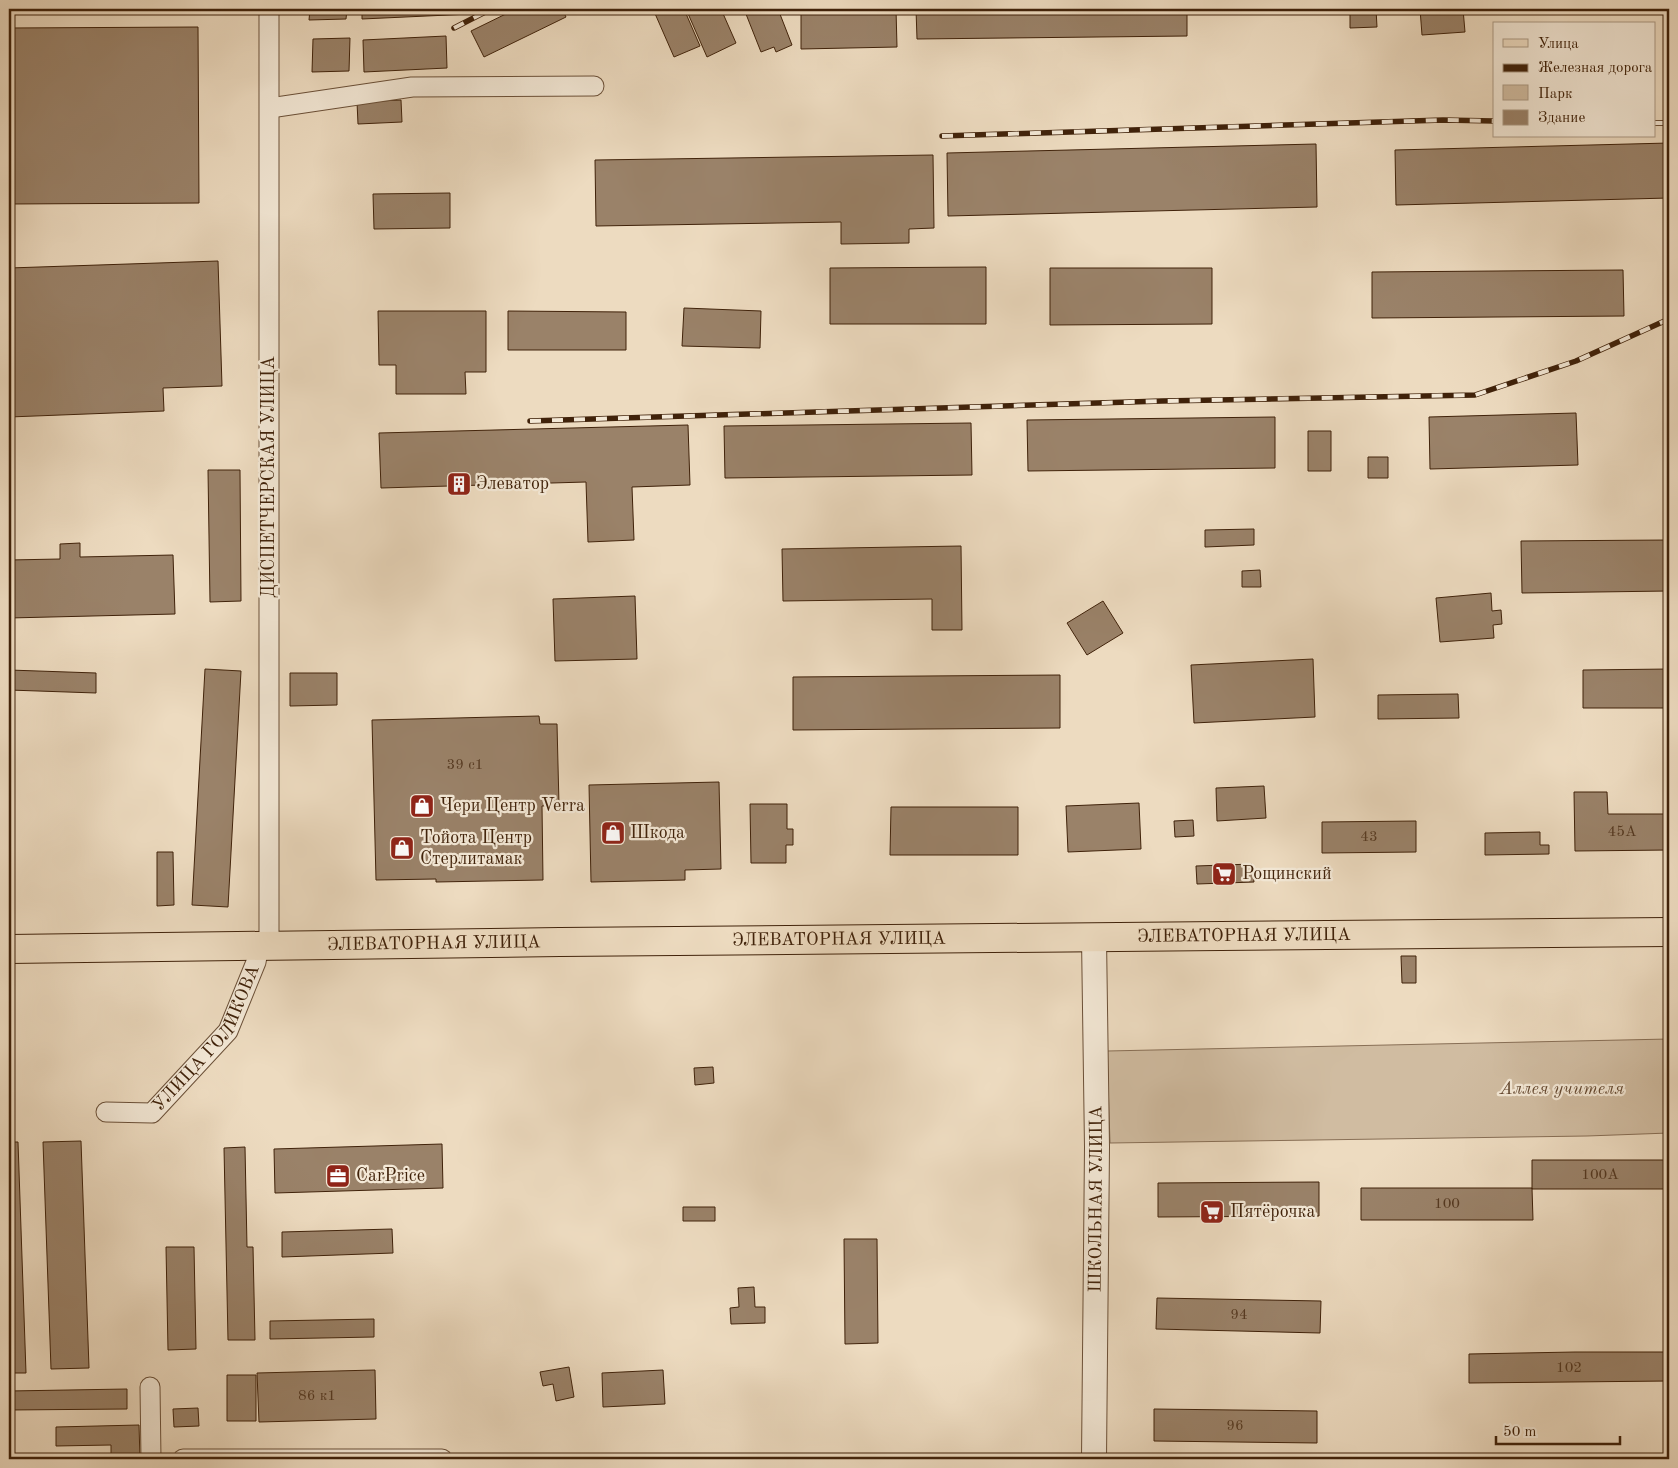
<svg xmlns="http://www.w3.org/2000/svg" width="1678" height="1468" viewBox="0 0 1678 1468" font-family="'Old Standard TT',serif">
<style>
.green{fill:#d0bca1;stroke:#886f56}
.building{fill:#9a8269;stroke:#40220a}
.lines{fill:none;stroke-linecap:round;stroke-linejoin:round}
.minor-casing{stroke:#6b5038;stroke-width:21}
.tertiary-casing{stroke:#6b5038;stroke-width:26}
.primary-casing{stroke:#40220a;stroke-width:30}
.minor{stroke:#f3e8d6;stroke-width:19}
.tertiary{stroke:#f3e8d6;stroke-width:24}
.primary{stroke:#eddbc0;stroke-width:28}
.rail-casing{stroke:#40220a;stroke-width:5.5}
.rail{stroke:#f3e8d6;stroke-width:4;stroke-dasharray:11;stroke-linecap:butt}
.labels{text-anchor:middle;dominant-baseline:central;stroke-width:4.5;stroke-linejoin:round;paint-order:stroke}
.number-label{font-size:15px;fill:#563a22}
.street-label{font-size:18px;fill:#40220a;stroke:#f3e8d6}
.poi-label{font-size:18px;fill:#40220a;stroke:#f3e8d6;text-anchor:start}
.park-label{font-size:18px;font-style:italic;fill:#644830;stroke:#f3e8d6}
</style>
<rect width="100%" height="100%" fill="#eddbc0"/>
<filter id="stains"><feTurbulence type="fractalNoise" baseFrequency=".004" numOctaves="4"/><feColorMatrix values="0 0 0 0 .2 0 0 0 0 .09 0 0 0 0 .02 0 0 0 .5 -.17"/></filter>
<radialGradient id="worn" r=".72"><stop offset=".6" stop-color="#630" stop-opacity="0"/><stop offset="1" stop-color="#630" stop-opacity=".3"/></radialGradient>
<path class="green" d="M1669,1039V1133L1587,1136L1110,1143L1107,1051Z"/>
<path class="building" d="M310,9H347L346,19L309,20Z
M362,9H470V14L362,19Z
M516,9H562L566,17L484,57L471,31Z
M653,9H684L700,46L674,57Z
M686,9H721L736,43L707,57Z
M744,9H778L792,45L776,52L774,47L761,52Z
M877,9H896L897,47L801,49V14L877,13Z
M916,9H1187V36L917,39Z
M1350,9H1376L1377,27L1350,28Z
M1420,9H1463L1465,32L1422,35Z
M198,27L199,203L9,204V28Z
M446,36L447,68L364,72L363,40Z
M350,38L349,71L312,72L313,39Z
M401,100L402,122L358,124L357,102Z
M1669,143V198L1396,205L1395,150Z
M1316,144L1317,207L948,216L947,153Z
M933,155L934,228L909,229V243L841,244V222L596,226L595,160Z
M450,193V228L374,229L373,194Z
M218,261L222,386L163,388L164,411L9,417V268Z
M986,267V324H830V268Z
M1050,268H1212V324L1050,325Z
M1623,270L1624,316L1372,318V272Z
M684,308L761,311L760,348L682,346Z
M378,311H486V372H465L466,394H396V365H379Z
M508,311L626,312V350H508Z
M1576,413L1578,465L1430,469L1429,417Z
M1275,417V468L1028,471L1027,420Z
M971,423L972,475L725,478L724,426Z
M688,425L690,485L632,487L634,540L588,542L586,482L381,488L379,433Z
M1308,431H1331V471H1308Z
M1368,457H1388V478H1368Z
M208,470H240L241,601L210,602Z
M1254,529V545L1205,547V530Z
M1669,540V591L1522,593L1521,541Z
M80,543V557L173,555L175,614L9,618V560L60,559V544Z
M961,546L962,630H932V599L783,601L782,549Z
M1260,570L1261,587H1242V571Z
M1491,593L1492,611L1501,610L1502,624L1493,625L1494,638L1440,642L1436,598Z
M635,596L637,659L555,661L553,599Z
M1103,601L1123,633L1087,655L1067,623Z
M1313,659L1315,717L1194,723L1191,665Z
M205,669L241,671L228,907L192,905Z
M1669,669V708H1583V670Z
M9,670L96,673V693L9,690Z
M290,673H337V705L290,706Z
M1060,675V728L793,730V677Z
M1458,694L1459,718L1378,719V695Z
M539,716L540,724H557L559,805L542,806L543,880L436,882V879L376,880L372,720Z
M719,782L721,869L685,870V880L591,882L589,785Z
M1264,786L1266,818L1217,821L1216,788Z
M1574,792H1607L1608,814H1669V850L1575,851Z
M1139,803L1141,849L1068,852L1066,806Z
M750,804H787V829H793V845H786V863H751Z
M891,807H1018V855H890Z
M1193,820L1194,836L1175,837L1174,821Z
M1416,821V852L1322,853V822Z
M1540,832V845H1549V854L1485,855V833Z
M157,852H173L174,905L157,906Z
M1252,864L1254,882L1197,884L1196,866Z
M1401,956H1416V983H1402Z
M713,1067L714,1083L695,1085L694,1068Z
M81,1141L89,1368L51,1369L43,1142Z
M9,1142H18L26,1373H9Z
M442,1144L443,1188L275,1193L274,1149Z
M245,1147L247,1247H253L255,1340H228L224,1148Z
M1532,1160H1669V1189H1532Z
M1319,1182V1216L1158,1217V1183Z
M1361,1188H1532L1533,1220H1361Z
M683,1207H715V1221H683Z
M392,1229L393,1253L282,1257V1232Z
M844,1239H877L878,1343L845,1344Z
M166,1247H194L196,1349L168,1350Z
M754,1287L755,1307H765V1323L731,1324L730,1308L739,1307L738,1288Z
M1157,1298L1321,1301L1320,1333L1156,1329Z
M374,1319V1337L270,1339V1321Z
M1575,1352H1668L1669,1381L1469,1383V1354Z
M569,1367L574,1397L556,1401L553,1384L543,1386L540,1372Z
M375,1370L376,1419L259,1422L257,1373Z
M663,1370L665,1404L603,1407L602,1373Z
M227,1375H256V1421H227Z
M127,1389V1409L9,1410V1391Z
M198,1408L199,1426L174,1427L173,1409Z
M1154,1409L1317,1411V1443L1154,1441Z
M139,1425L140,1459H111V1445L56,1446V1427Z
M667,1454V1459H565V1455Z"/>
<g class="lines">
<defs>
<g id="minor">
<path d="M270,108L412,87L594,86"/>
<path d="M269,946V9"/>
<path id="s1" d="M106,1112L152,1113L228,1031L256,962L259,945"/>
<path d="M150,1387L151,1459"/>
<path d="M183,1459H442"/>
</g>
<g id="tertiary">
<path id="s2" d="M1094,1459L1097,1147L1094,938"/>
</g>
<g id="primary">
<path id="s3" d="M9,949L560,942L1669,932"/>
</g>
</defs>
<use href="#minor" class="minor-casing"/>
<use href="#tertiary" class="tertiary-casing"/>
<use href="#primary" class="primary-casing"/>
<use href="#minor" class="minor"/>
<use href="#tertiary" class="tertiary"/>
<use href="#primary" class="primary"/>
<defs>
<path id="rail" d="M454,28L491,9
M1654,123H1669
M942,136L1443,120L1494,121
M530,421L1162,401L1475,395L1576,361L1669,319"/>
</defs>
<use href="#rail" class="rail-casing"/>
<use href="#rail" class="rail"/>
</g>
<defs>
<symbol id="building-square" viewBox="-11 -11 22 22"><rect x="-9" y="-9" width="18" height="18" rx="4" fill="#8f2418" stroke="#f3e8d6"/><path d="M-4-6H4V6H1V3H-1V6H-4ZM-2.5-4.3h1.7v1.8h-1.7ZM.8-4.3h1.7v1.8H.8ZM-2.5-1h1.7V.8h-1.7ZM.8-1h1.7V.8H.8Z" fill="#fff"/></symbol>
<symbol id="shop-square" viewBox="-11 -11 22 22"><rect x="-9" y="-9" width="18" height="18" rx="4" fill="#8f2418" stroke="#f3e8d6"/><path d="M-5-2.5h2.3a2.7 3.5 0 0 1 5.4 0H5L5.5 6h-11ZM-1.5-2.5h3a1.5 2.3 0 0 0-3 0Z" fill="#fff"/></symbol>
<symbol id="supermarket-square" viewBox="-11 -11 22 22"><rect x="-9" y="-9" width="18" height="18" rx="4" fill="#8f2418" stroke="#f3e8d6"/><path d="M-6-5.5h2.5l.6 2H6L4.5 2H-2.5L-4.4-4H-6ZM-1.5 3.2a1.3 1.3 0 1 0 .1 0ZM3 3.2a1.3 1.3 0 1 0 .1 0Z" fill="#fff"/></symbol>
<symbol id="office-square" viewBox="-11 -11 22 22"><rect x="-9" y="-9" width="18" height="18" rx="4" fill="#8f2418" stroke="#f3e8d6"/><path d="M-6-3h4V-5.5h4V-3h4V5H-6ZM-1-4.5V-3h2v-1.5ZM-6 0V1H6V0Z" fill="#fff"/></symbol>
</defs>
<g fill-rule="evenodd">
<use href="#building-square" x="445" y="470" width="28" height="28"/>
<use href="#shop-square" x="408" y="792" width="28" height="28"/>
<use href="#shop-square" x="599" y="819" width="28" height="28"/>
<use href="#shop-square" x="388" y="834" width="28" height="28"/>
<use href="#supermarket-square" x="1210" y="860" width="28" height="28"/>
<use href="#office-square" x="324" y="1162" width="28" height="28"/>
<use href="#supermarket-square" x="1198" y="1198" width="28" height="28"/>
</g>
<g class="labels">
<g class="number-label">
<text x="465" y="765">39 с1</text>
<text x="1622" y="832">45А</text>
<text x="1369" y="837">43</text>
<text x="1600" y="1175">100А</text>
<text x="1447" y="1204">100</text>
<text x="1239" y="1315">94</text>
<text x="1569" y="1368">102</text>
<text x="317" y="1396">86 к1</text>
<text x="1235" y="1426">96</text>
</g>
<g class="street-label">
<text transform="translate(269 477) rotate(-90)">ДИСПЕТЧЕРСКАЯ УЛИЦА</text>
<text stroke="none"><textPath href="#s3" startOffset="1235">ЭЛЕВАТОРНАЯ УЛИЦА</textPath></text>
<text stroke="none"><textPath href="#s3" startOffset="830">ЭЛЕВАТОРНАЯ УЛИЦА</textPath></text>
<text stroke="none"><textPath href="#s3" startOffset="425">ЭЛЕВАТОРНАЯ УЛИЦА</textPath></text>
<text stroke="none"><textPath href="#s1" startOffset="140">УЛИЦА ГОЛИКОВА</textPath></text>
<text stroke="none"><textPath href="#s2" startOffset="260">ШКОЛЬНАЯ УЛИЦА</textPath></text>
</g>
<g class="poi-label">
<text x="476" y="484">Элеватор</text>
<text x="440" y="806">Чери Центр Verra</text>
<text x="630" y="833">Шкода</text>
<text x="420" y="838">Тойота Центр<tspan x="420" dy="21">Стерлитамак</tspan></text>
<text x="1242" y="874">Рощинский</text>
<text x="356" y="1176">CarPrice</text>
<text x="1230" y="1212">Пятёрочка</text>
</g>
<g class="park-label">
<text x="1562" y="1089">Аллея учителя</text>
</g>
</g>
<rect width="1678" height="1468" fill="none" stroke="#eddbc0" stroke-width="30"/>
<rect x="10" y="10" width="1658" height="1448" fill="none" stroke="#40220a" stroke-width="2.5"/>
<rect x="15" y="15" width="1648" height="1438" fill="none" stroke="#40220a"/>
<rect x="1493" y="22" width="162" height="115" fill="#f3e8d6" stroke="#ab9984"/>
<rect x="1503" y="39" width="25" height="8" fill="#eddbc0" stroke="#ab9984"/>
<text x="1538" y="48" font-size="15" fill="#40220a">Улица</text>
<rect x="1503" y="64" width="25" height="8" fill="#40220a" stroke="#ab9984"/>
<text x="1538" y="72" font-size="15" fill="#40220a">Железная дорога</text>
<rect x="1503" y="85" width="25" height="15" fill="#d0bca1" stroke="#ab9984"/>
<text x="1538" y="98" font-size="15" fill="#40220a">Парк</text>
<rect x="1503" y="110" width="25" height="15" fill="#9a8269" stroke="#ab9984"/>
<text x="1538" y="122" font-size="15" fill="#40220a">Здание</text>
<path d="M1496 1436v8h124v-8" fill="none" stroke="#40220a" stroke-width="2.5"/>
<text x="1503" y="1436" font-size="15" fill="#40220a" stroke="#f3e8d6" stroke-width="4" paint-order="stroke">50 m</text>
<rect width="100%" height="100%" filter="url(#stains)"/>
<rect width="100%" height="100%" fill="url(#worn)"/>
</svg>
